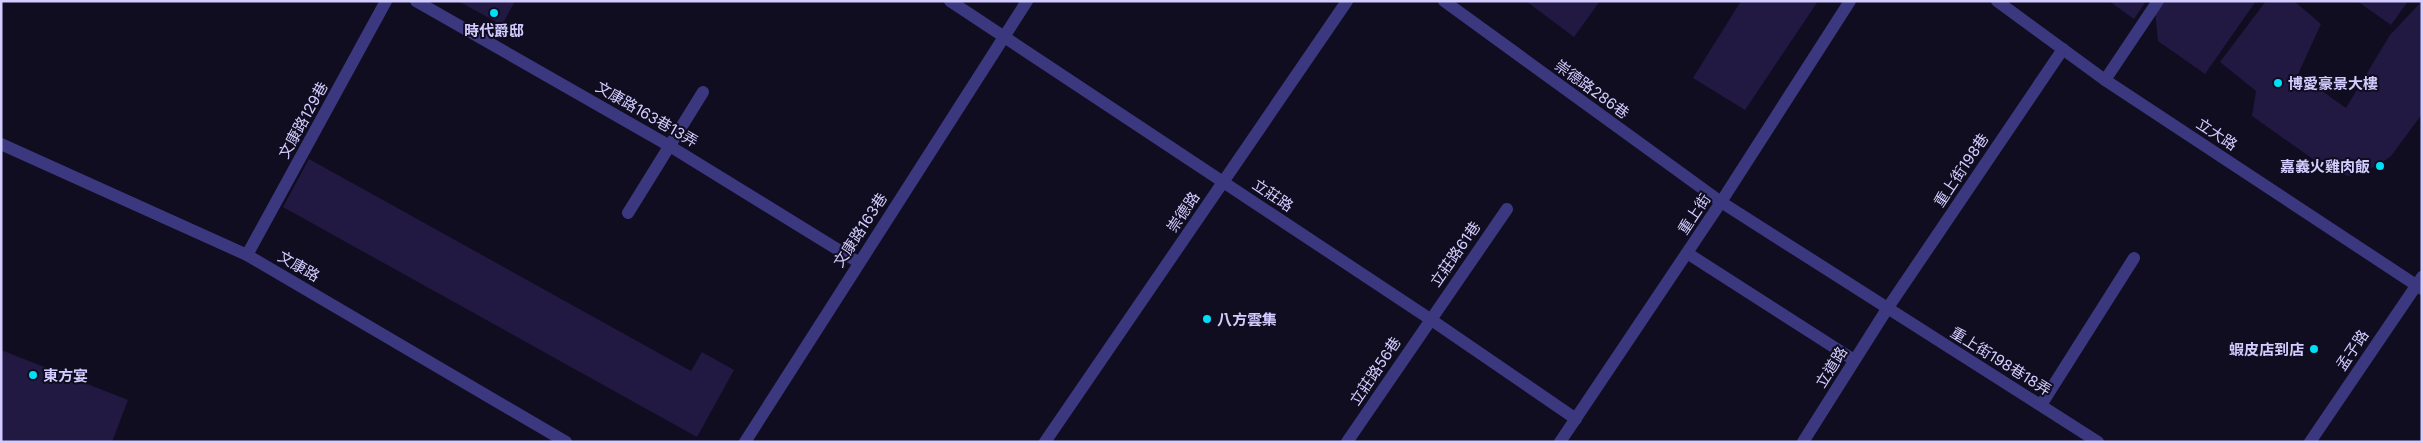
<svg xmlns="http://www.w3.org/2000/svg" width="2423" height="443" viewBox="0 0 2423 443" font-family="Inter,'Noto Sans TC',sans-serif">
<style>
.building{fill:#211942}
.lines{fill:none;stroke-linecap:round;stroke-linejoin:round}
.service{stroke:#3b3880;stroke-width:12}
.minor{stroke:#3b3880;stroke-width:12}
.poi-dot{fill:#00dff8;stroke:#100d21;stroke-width:2}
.labels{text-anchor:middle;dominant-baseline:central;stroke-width:4;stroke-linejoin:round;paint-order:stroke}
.poi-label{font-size:15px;font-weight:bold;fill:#d3cdff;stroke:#100d21;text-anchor:start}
.street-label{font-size:15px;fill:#d3cdff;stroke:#100d21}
</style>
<rect width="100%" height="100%" fill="#100d21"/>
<path class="building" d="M458,1H515L502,25Z
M1526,1H1600L1574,37Z
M1741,1H1818L1745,110L1693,78Z
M2109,1H2146L2134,19Z
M2161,1H2256L2205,74L2158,41L2155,10Z
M2266,1H2294L2321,24L2298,74L2346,108L2390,35L2422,1V114L2391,156L2377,166L2349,176L2327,169L2252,116L2256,91L2220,62Z
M2357,1H2408L2391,25Z
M309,159L691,371L702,352L734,370L697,437L283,207Z
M1,350L128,400L112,442H1Z"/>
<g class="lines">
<path class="service" d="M416,1L668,145L858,262
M1444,1L1721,202L2098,442
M2105,80L2158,1
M628,213L703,92
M1687,253L1854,360
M247,255L386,1
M2041,405L2134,258
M745,442L1027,1
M1347,442L1507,209
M1803,442L1887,309L2063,49"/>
<path class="minor" d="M950,1L1430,319L1576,419
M1997,1L2105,80L2422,289
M1,144L247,255L566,442
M1045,442L1347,1
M1560,442L1721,202L1850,1
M2310,442L2422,277"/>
</g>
<g class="poi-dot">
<circle cx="494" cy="13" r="5"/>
<circle cx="2278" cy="83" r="5"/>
<circle cx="2380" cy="166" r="5"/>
<circle cx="1207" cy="319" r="5"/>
<circle cx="2314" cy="349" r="5"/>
<circle cx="33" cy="375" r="5"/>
</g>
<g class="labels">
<g class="poi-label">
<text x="494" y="30" text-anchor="middle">時代爵邸</text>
<text x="2288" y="83">博愛豪景大樓</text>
<text x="2370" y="166" text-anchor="end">嘉義火雞肉飯</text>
<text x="1217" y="319">八方雲集</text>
<text x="2304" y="349" text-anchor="end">蝦皮店到店</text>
<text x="43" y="375">東方宴</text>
</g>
<g class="street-label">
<text transform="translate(1592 89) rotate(36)">崇德路286巷</text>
<text transform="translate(647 114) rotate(30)">文康路163巷13弄</text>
<text transform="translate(303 120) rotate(-61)">文康路129巷</text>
<text transform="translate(2217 134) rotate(33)">立大路</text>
<text transform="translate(1961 170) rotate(-56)">重上街198巷</text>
<text transform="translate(1273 195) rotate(34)">立莊路</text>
<text transform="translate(1183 212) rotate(-56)">崇德路</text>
<text transform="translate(1694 214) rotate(-56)">重上街</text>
<text transform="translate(860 230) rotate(-57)">文康路163巷</text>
<text transform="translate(1455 254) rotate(-55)">立莊路61巷</text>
<text transform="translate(299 266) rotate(30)">文康路</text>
<text transform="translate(2352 350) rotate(-56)">孟子路</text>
<text transform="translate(2001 361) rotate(32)">重上街198巷18弄</text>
<text transform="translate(1831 367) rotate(-58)">立道路</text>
<text transform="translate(1375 371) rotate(-56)">立莊路56巷</text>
</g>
</g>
<rect width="2423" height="443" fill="none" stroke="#d3cdff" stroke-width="5"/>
</svg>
